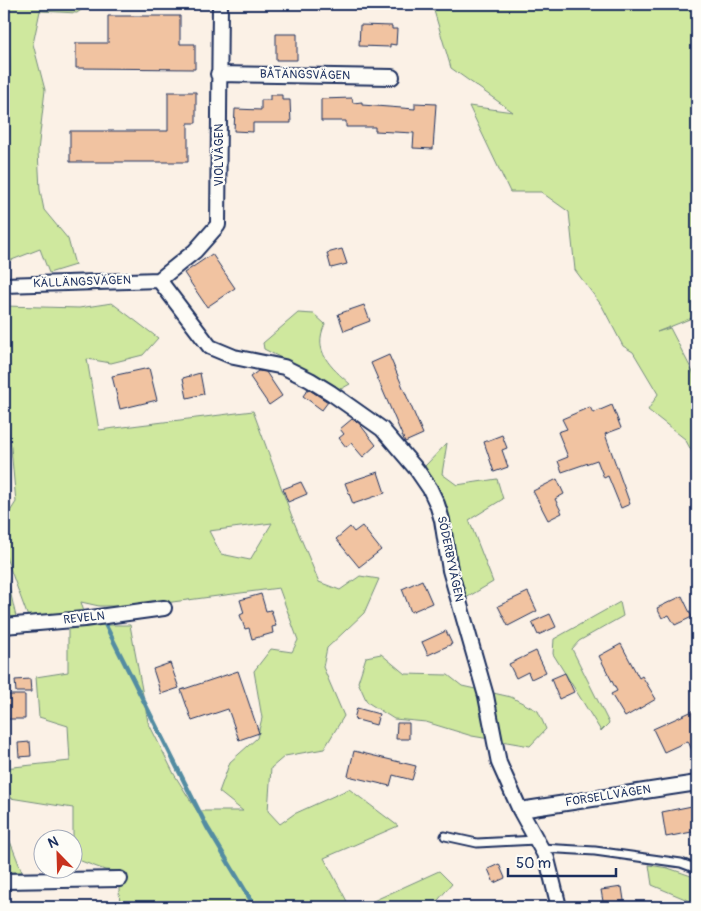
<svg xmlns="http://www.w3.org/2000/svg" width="701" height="911" viewBox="0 0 701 911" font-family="Pangolin,sans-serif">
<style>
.green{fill:#cfe89e;stroke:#758c7e;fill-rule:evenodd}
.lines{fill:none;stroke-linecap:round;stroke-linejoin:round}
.stream{stroke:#538ca2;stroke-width:4.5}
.building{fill:#f1c3a1;stroke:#1b2f5e}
.lane-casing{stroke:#1b2f5e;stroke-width:11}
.street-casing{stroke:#1b2f5e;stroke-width:18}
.lane{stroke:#fdfcf7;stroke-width:7}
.street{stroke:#fdfcf7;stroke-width:14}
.labels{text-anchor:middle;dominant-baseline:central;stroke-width:4.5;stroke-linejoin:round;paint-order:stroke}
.street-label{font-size:12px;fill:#1b2f5e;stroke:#fdfcf7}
</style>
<rect width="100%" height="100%" fill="#fbf1e6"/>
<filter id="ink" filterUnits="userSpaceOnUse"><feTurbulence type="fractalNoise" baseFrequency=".02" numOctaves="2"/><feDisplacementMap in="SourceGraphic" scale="10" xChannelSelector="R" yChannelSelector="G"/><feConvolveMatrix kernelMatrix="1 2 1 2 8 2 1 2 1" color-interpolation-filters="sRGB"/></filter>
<g filter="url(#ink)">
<path class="green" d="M4,4H89L77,13L40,11L33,44L45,90L38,151L40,190L44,210L68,239L75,265L49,273L40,249L4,263V166L9,133L10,68L9,25L4,15Z
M432,4H697V316L657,332L670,328L697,380V461L685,439L648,410L658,394L633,352L623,346L602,306L575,270L569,212L541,192H510L469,106L513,112L451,68Z
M112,303L158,338L143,355L111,363L87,359L99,430L253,411L294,522L319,582L340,590L360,576L379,579L364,613L327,648L323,667L344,716L324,749L285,756L271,768L268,811L280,824L294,814L349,789L398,826L324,858L350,907H120L118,871L105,870L73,858V808L4,797V768L70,761L68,726L39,717L36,677L68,672V625H130L148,722L174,774L197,811H243L219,792L230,762L257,738L262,718L254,671L271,649L292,652L298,640L279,588L142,606H99L81,602L84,612L28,617L4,552V521L16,502L11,448L4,391V306L79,308ZM272,523L250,560L221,554L209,531Z
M298,313L314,314L325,324C312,352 331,367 350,384L341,389L264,349L263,343Z
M447,443L442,474L457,485L497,479L503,499L469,520L493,582L466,598L454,549L448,508L425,466Z
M4,564L16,617L4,619Z
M620,602L623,616L579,641L572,649L609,723L601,731L553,654L554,639Z
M381,654L405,674L448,675L462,686L511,697L538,711L546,729L530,746L472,736L426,722L394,719L367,702L358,682L366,657Z
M4,826L22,872H7L4,865Z
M649,865L668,868L697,878V904L652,885Z
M439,871L452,884L432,907H360Z"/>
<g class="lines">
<path class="stream" d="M105,624L207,827L255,907"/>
</g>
<path class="building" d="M108,16H180V44H195V69L76,68V43H108Z
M360,25L392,26V29H397L396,45L390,44V47L359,46Z
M276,34H297V60H276Z
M168,92H196V123H188V162H70V131H168Z
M270,95H282V100H290L291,123H253V132L234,131L235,109L261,110V100H270Z
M352,98L353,103L362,102V105L415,109V103L436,104L433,149L413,148L414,133L375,131V127H346V121H321V99Z
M342,249L347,264L331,268L327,253Z
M212,254L235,288L207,307L184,273Z
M364,305L370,321L344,331L338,314Z
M389,355L423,434L405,442L371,363Z
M149,368L157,400L120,409L112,376Z
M258,371L266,372L282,396L269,405L250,377Z
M200,373L204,394L187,398L183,378Z
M308,389L328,402L322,410L303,396Z
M612,405L621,428L605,434L630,504L621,508L608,476L604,478L597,460L562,472L558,461L568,457L558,432L567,429L562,419L590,407L593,413Z
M352,419L358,422L376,445L363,457L351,443L346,447L339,438L344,434L340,429Z
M502,435L507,448L502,450L508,467L494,472L484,442Z
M378,472L385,493L353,504L345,483Z
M557,479L564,494L555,499L562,513L548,520L533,491Z
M301,482L307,494L288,502L283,489Z
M362,526L381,550L359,567L336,539L350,527L354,532Z
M422,580L432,603L411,612L402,589Z
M528,592L537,611L508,626L498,606Z
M261,594L266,611L271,610L276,626L272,627L273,633L252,639L249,628L245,629L240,615L244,613L240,600Z
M682,596L692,617L675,625L669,615L662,618L657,608Z
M550,614L556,627L538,635L532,622Z
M446,631L452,644L428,655L422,642Z
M621,644L639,678L642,676L656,699L625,717L611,694L617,691L599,656Z
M536,651L546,672L531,679L528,672L516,678L509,664Z
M170,663L179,688L161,694L153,669Z
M238,671L259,733L239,740L228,709L192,721L181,690Z
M565,673L574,692L559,699L551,679Z
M30,679L31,692H16L15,680Z
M4,695H25V719H4Z
M357,708L379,714L376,725L354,719Z
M697,709V762L688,741L664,752L653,729Z
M397,723H409V739H396Z
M30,742L31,756L19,757L18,743Z
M354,751L416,766L412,780L393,775L390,786L348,776Z
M697,805V831L666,837L662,812Z
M499,864L505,878L494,883L488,869Z
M622,887L625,907H604L601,890Z"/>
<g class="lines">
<defs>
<path id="lane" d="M445,836L477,843L536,840
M541,848L595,851L681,863L697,869"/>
<path id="street" d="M218,74L392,77
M159,280L210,347L234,357L284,367L310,380L331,393L382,429L417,470L430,489L437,504L442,520L450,570L486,696L499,763L520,810L547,859L559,907
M159,280L195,251L218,225L220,4
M4,285L159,280
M4,626L84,619L164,608
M520,810L697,783
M4,881L120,879"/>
</defs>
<use href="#lane" class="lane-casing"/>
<use href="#street" class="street-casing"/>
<use href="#lane" class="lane"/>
<use href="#street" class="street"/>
</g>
</g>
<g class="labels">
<g class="street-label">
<text transform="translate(305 75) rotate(1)">BÅTÄNGSVÄGEN</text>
<text transform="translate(219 155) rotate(-90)">VIOLVÄGEN</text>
<text transform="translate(82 282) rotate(-2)">KÄLLÄNGSVÄGEN</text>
<text transform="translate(450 559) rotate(78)">SÖDERBYVÄGEN</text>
<text transform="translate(84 618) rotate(-6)">REVELN</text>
<text transform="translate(608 796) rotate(-9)">FORSELLVÄGEN</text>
</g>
</g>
<rect width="701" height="911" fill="none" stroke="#fdfcf7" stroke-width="20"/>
<rect x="10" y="10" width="681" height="891" fill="none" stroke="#1b2f5e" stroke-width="2" filter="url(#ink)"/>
<g transform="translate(58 854) rotate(337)"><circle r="24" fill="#fdfcf7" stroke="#a3aaba"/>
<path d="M0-4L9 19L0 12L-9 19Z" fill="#c8321e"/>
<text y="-8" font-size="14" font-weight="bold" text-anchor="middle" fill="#1b2f5e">N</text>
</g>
<path d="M508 868v8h108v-8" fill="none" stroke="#1b2f5e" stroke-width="2.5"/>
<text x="516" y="868" font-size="15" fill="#1b2f5e" stroke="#fdfcf7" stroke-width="4" paint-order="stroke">50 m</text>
</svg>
